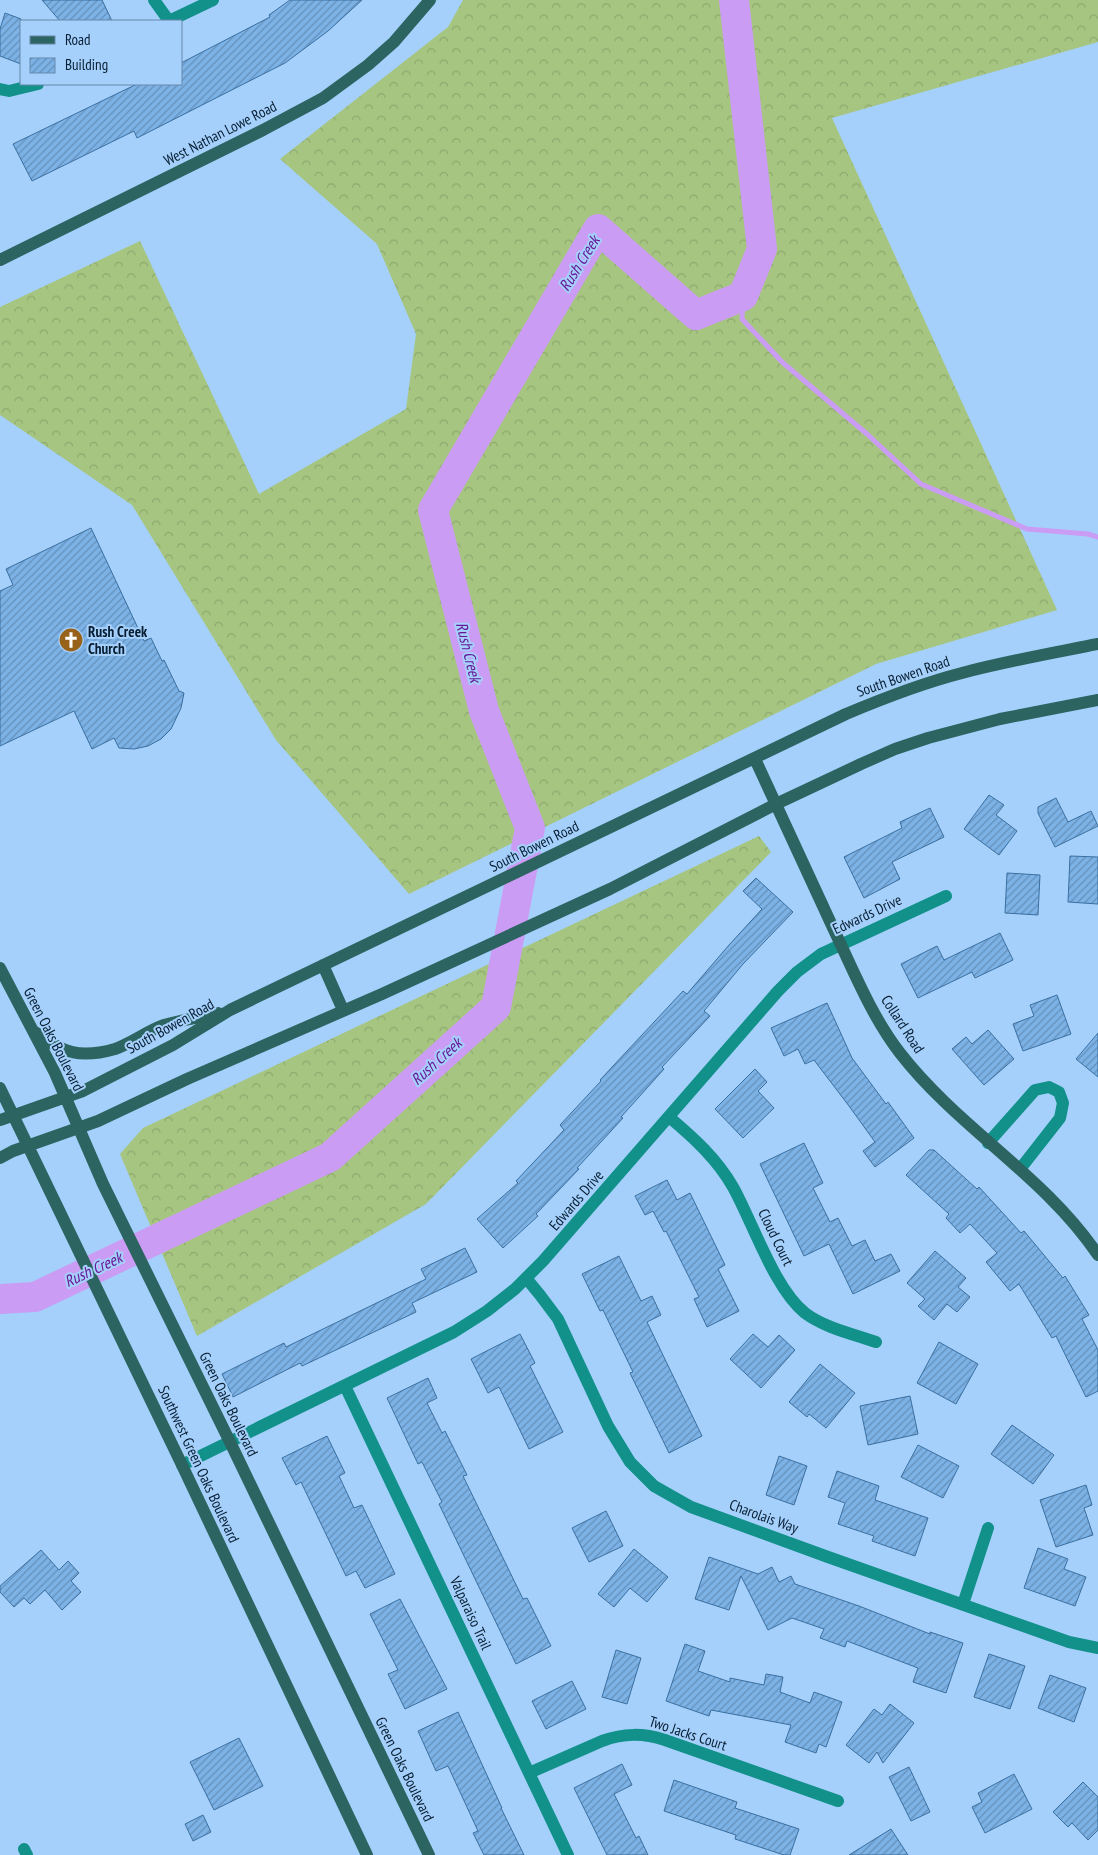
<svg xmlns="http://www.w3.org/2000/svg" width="1098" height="1855" viewBox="0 0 1098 1855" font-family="'PT Sans Narrow',sans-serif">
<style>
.forest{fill:url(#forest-crowns)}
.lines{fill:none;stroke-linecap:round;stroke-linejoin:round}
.stream{stroke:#cb9cf3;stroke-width:5}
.river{stroke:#cb9cf3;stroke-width:30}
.building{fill:url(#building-hatch);stroke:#3b6f9f}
.street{stroke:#119189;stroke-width:12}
.secondary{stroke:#2b6460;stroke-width:12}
.labels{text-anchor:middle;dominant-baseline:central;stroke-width:4;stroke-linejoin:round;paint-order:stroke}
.street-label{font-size:15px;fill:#071d31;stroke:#a5d0fb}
.poi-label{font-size:15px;font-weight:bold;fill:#071d31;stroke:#a5d0fb;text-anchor:start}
.water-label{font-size:16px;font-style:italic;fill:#691698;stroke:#a5d0fb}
</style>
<defs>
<pattern id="forest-crowns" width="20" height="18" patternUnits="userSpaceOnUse" patternTransform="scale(1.25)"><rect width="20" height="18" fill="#a6c580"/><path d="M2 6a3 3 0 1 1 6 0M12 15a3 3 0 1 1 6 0" fill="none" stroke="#8da96f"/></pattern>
<pattern id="building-hatch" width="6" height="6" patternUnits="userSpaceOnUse" patternTransform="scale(1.25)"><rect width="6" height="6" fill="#7cb2e6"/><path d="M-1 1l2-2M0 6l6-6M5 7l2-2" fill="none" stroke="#6490bb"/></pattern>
</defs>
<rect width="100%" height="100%" fill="#a5d0fb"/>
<path class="forest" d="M463,0H1098V42L832,118L1057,610L876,664L409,894L276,740L132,505L0,415V307L140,241L259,494L406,409L416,334L377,244L280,159L448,27Z
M759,836L771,852L426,1204L197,1336L120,1154L143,1128Z"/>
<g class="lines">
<path class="stream" d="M743,296L742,319L782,362L867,434L921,484L1027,529L1088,534L1098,537"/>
<path class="river" d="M0,1299L35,1297L330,1157L496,1007L530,828L484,711L433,510L598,229L696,315L743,296L762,249L734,0"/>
</g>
<path class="building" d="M42,0H102L112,21H60Z
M290,0H362L328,31L285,63L137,138L134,131L32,181L13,144L137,84H181V63L270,17L269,15Z
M5,13L21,19V64L0,56V29Z
M91,528L144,641L151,638L162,661L164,660L179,691L184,693L181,708L171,729L161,739L148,746L134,749L119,748L114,738L92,749L74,711L0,746V591L13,585L6,569Z
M989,795L1004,805L996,815L1017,831L999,855L964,829Z
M1056,798L1068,822L1091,811L1098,826L1055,847L1038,813V807Z
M930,808L944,837L892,862L900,879L864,898L844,857L902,828L900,822Z
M1070,856L1098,857V904L1068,902Z
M1007,873L1040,875L1038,915L1005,913Z
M756,878L793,912L743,964L704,1011L710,1016L662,1067L664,1069L621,1117L623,1118L577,1168L579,1169L536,1214L538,1216L503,1248L477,1219L518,1183L516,1181L564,1130L560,1125L601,1081L600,1080L683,991L687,994L729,945L762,909L743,891Z
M1000,933L1013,960L975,978L972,972L918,998L901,964L937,946L944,960Z
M1057,995L1071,1034L1023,1051L1013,1024L1034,1016L1030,1005Z
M827,1003L852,1058L886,1104L888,1102L914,1138L875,1167L863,1151L875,1142L849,1106L814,1060L805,1064L798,1049L784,1056L771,1028Z
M988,1030L1014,1059L984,1085L952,1049L966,1037L972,1044Z
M1098,1033V1077L1076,1059Z
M755,1069L767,1082L758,1091L774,1108L743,1138L715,1109Z
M804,1143L823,1183L813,1188L830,1222L838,1218L852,1246L865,1240L875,1261L891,1254L900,1271L853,1294L829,1244L804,1256L760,1164Z
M929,1150H934L977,1189L979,1187L1021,1233L1024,1231L1063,1278L1065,1276L1089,1315L1082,1319L1098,1350V1391L1086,1397L1056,1336L1052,1338L1019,1284L1010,1291L986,1262L997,1253L970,1224L960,1233L946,1218L949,1214L906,1175Z
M667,1180L677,1200L690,1193L725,1265L718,1269L739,1311L707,1327L694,1299L699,1297L666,1231L664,1232L653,1211L645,1215L635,1196Z
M465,1248L477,1272L412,1303L416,1312L302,1366L300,1363L233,1397L222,1374L284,1343L286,1347L426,1279L421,1269Z
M935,1251L966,1278L958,1287L970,1297L957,1312L947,1304L934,1320L918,1306L925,1299L907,1283Z
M619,1256L641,1301L652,1296L661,1315L647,1322L702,1436L669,1453L630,1373L633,1372L603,1310L600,1311L582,1274Z
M520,1334L535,1363L530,1366L563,1432L529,1449L499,1387L488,1393L471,1359Z
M753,1334L768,1347L779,1335L795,1350L761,1388L730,1359Z
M939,1342L978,1364L956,1404L917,1383Z
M820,1364L855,1393L826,1428L809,1414L807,1417L789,1402Z
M428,1378L437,1398L427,1403L442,1433L445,1431L467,1475L463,1476L523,1599L527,1598L551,1646L516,1664L439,1504L442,1502L422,1462L418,1464L387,1398Z
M910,1396L918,1434L868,1445L860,1406Z
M1012,1425L1054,1455L1033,1484L991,1454Z
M327,1436L345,1473L339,1476L354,1508L362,1505L395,1574L365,1588L356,1571L346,1576L301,1482L296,1485L282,1458Z
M918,1445L959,1466L943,1498L901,1477Z
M779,1456L807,1466L794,1505L766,1495Z
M837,1471L879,1486L875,1500L928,1518L915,1556L872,1541L874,1536L838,1524L845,1503L828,1497Z
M1086,1485L1092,1505L1084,1508L1093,1535L1056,1547L1040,1500Z
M606,1511L623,1546L589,1562L572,1528Z
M1038,1548L1068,1559L1064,1569L1086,1577L1075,1606L1024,1588Z
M634,1549L668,1577L647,1602L630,1588L614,1607L598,1594Z
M41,1550L59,1570L68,1561L79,1573L71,1581L81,1592L62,1610L45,1590L30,1604L24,1598L14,1607L0,1592V1586Z
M709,1557L758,1574L772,1567L779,1582L791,1576L795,1584L859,1606L930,1634V1632L963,1643L946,1693L913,1682L918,1668L847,1641L845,1647L820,1638L824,1629L792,1618L768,1630L741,1576L729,1610L695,1599Z
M400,1599L447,1689L405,1709L388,1674L398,1670L370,1614Z
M685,1644L705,1651L698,1671L730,1682V1678L764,1685L766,1674L783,1677L780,1692L810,1703L814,1692L842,1702L826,1747L819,1744L816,1753L785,1742L791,1725L711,1710L709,1716L666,1701Z
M616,1650L641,1658L627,1704L602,1697Z
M989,1654L1025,1666L1010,1709L974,1697Z
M1050,1675L1086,1688L1074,1722L1038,1708Z
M572,1681L586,1709L546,1729L532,1701Z
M890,1704L914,1723L883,1763L877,1752L869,1763L846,1745L874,1709L882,1715Z
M458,1712L502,1808H501L524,1855H484L473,1833L478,1831L448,1766L436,1771L418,1731Z
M239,1738L263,1786L214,1810L190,1762Z
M622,1764L632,1785L614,1794L636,1838L639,1836L648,1855H607L574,1788Z
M909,1767L930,1812L911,1821L889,1777Z
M1014,1774L1032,1809L985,1833L972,1807L982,1802L978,1793Z
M674,1780L737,1802L735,1808L799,1829L790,1855H784L735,1839L736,1835L664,1811Z
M1083,1782L1098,1797V1830L1088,1840L1072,1823L1068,1827L1053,1812Z
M203,1815L211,1832L193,1841L185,1824Z
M891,1829L908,1855H849Z"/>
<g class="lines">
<path class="street" d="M154,0L169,21
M169,21L213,0
M0,89L9,91L38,84
M669,1117C694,1138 717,1159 733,1187C753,1223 774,1288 805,1313C825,1328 853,1334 876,1342
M988,1143L1035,1090L1049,1087L1059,1092L1063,1103L1060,1118L1020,1169
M526,1278L540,1295L558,1319L608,1426L630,1462L654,1486L691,1507L828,1557L1049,1635L1069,1642L1098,1648
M345,1386L568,1855
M182,1465L454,1332L487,1311L515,1289L543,1261L778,991L797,972L821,954L946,896
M963,1604L988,1528
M529,1773L602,1741C624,1733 643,1733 665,1740L838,1801
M24,1849L27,1855"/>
<path class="secondary" d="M0,260L263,130L323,98L368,65L394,42L430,0
M755,759C781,816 808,873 834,930C854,972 872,1017 900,1053C959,1129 1044,1175 1098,1255
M323,965L343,1010
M0,968L55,1073L103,1184L230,1442L429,1855
M35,1032C63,1053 80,1059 115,1049C132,1043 147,1031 164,1025C182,1020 200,1017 218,1013
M0,1088L182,1465L367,1855
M0,1120L83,1091L173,1045L230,1010L846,714C884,698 923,683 962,673C1007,661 1053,653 1098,644
M0,1158L13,1151L98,1121L187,1079L382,994L610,889L776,804L861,764L895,749L928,738L1000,719L1098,700"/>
</g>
<defs>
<symbol id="church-disc" viewBox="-11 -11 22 22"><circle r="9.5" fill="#98621a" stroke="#a5d0fb"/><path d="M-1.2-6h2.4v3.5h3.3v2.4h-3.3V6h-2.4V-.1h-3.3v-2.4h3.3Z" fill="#fff"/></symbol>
</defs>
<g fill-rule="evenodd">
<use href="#church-disc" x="57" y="626" width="28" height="28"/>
</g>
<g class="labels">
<g class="street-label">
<text transform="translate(220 133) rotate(-27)">West Nathan Lowe Road</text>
<text transform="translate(903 676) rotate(-19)">South Bowen Road</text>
<text transform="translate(534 846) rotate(-26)">South Bowen Road</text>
<text transform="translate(867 914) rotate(-25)">Edwards Drive</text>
<text transform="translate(903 1024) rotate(57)">Collard Road</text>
<text transform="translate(170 1026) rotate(-29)">South Bowen Road</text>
<text transform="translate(54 1039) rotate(63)">Green Oaks Boulevard</text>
<text transform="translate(576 1200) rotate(-49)">Edwards Drive</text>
<text transform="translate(776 1237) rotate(64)">Cloud Court</text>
<text transform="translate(229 1404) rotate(64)">Green Oaks Boulevard</text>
<text transform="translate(199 1464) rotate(65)">Southwest Green Oaks Boulevard</text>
<text transform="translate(764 1516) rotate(20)">Charolais Way</text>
<text transform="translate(471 1613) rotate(65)">Valparaiso Trail</text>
<text transform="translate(688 1733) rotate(18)">Two Jacks Court</text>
<text transform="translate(405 1769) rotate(64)">Green Oaks Boulevard</text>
</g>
<g class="poi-label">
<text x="88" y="631">Rush Creek<tspan x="88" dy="17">Church</tspan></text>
</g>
<g class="water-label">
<text transform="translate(579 263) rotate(-58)">Rush Creek</text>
<text transform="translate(469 652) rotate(76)">Rush Creek</text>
<text transform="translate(436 1061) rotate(-42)">Rush Creek</text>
<text transform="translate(93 1269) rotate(-25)">Rush Creek</text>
</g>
</g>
<rect x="20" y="20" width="162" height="65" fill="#a5d0fb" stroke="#6688aa"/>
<rect x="30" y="36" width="25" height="8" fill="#2b6460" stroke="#6688aa"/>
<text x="65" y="45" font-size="15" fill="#071d31">Road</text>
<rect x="30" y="58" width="25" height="15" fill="url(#building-hatch)" stroke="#6688aa"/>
<text x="65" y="70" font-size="15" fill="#071d31">Building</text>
</svg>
